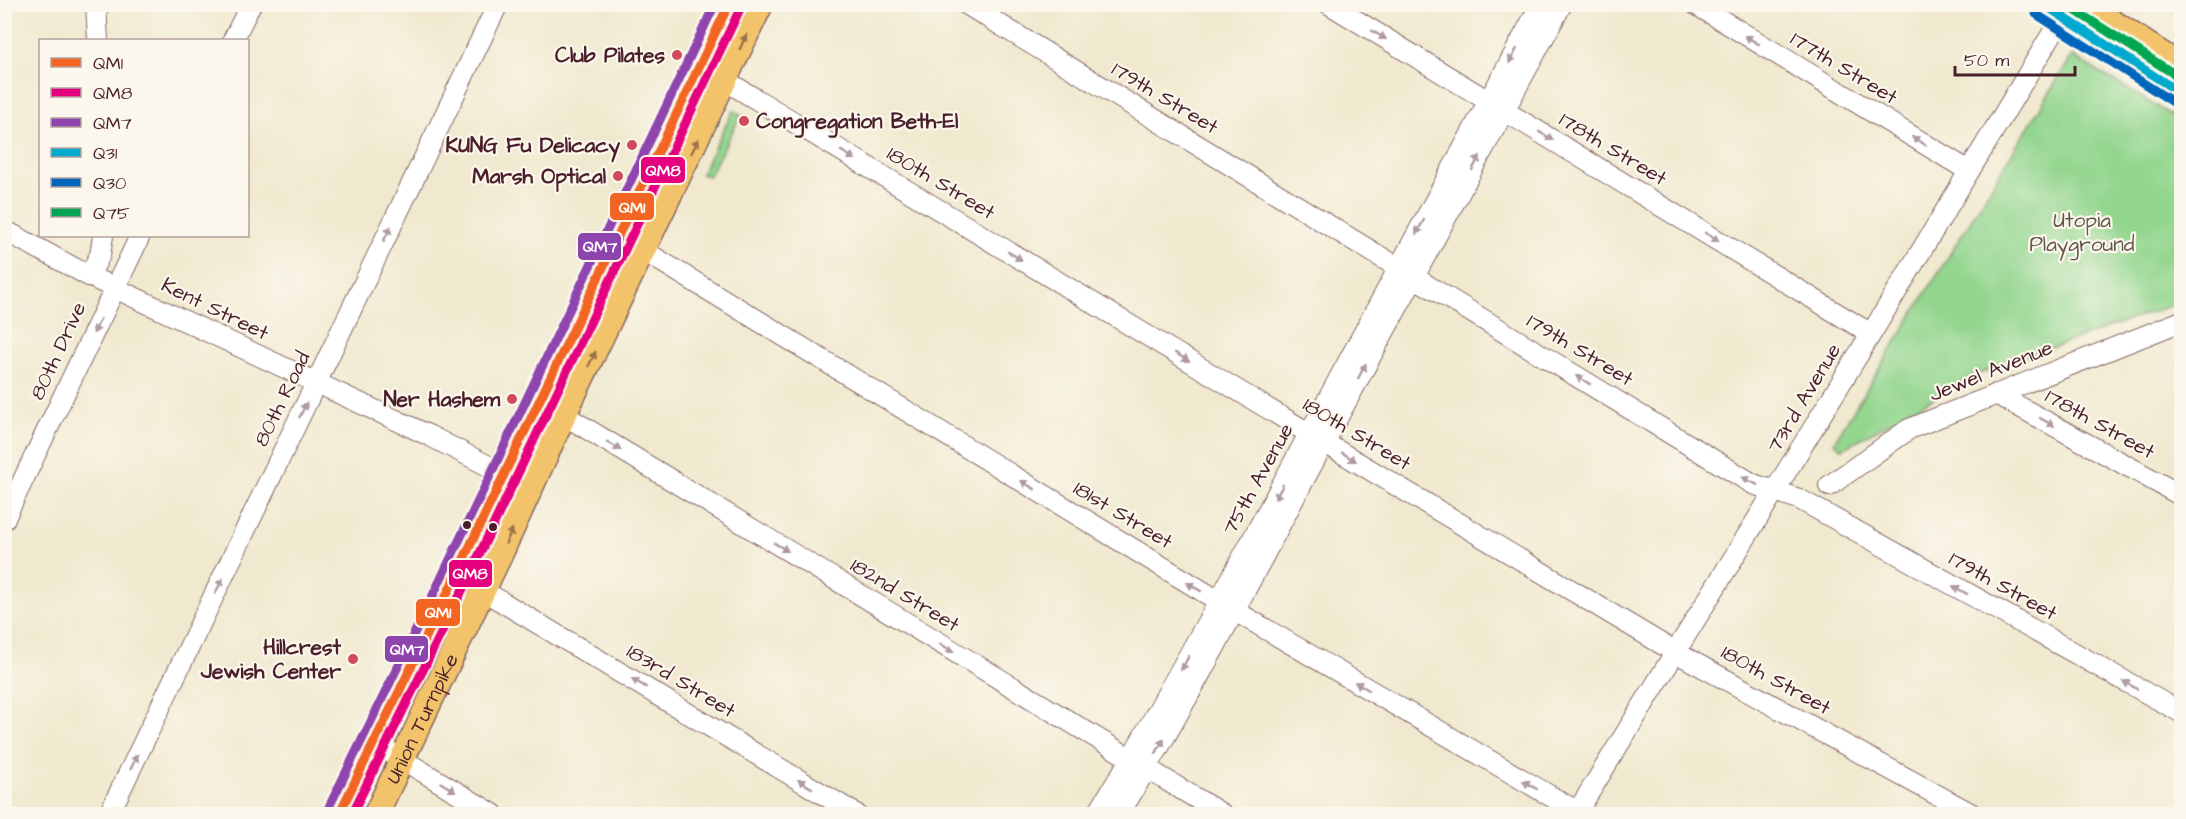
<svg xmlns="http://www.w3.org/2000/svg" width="2186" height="819" viewBox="0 0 2186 819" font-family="'Architects Daughter',sans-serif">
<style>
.green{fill:#93d68e;stroke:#6e7a5c;stroke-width:1.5}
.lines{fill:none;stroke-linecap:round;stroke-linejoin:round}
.minor-casing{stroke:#846664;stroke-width:22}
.major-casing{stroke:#846664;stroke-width:27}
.minor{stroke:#fff;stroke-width:20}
.major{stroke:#f2c36a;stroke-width:24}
.bus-1-casing{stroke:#fbf7ec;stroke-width:14}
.bus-2-casing{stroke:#fbf7ec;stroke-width:14}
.bus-3-casing{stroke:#fbf7ec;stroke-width:14}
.bus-4-casing{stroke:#fbf7ec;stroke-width:14}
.bus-5-casing{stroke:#fbf7ec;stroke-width:14}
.bus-6-casing{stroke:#fbf7ec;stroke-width:14}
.bus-1{stroke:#f26522;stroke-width:9}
.bus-2{stroke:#e5007d;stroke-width:9}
.bus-3{stroke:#8e44ad;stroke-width:9}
.bus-4{stroke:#00a9ce;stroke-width:9}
.bus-5{stroke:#0065bd;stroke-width:9}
.bus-6{stroke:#00a651;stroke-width:9}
.oneway{fill:#ae9aa0}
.oneway2{fill:#9e714a}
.poi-dot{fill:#d1495b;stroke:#fbf7ec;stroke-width:2}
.bus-dot{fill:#4a1f2b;stroke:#fbf7ec;stroke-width:2}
.labels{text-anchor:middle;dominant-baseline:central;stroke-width:4.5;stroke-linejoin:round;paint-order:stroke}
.poi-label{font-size:21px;font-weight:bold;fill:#4a1f2b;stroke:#fbf7ec;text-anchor:end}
.street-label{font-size:21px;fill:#4a1f2b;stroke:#fbf7ec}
.park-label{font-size:21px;fill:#605649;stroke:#fbf7ec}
.line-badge{stroke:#fbf7ec;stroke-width:2}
.badge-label{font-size:16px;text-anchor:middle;font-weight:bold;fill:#fff}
</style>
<rect width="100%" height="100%" fill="#fbf7ec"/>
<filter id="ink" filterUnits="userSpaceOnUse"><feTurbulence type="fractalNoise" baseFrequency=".0167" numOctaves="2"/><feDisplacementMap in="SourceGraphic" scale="12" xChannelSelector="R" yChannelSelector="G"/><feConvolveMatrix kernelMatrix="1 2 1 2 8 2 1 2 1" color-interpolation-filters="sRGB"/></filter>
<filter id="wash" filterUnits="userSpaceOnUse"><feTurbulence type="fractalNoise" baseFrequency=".008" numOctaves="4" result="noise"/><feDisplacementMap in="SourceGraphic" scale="24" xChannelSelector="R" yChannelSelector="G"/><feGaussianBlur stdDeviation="1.35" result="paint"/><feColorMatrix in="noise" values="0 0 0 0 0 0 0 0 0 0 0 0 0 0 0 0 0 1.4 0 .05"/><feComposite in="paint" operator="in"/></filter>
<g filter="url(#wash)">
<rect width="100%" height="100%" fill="#f0e9cf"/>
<path class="green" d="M2072,56L2181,121V302L1975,375L1842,449L1834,442Z
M733,111L741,115L709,176L701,174Z"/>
</g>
<g filter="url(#ink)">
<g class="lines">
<defs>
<path id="minor" d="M96,4L98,40
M966,4L1753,484L1799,499L2182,713
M1329,4L1871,334
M1695,4L1969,171
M233,40L251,4
M726,81L1310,434L1675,652L1972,814
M4,230L89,276L430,436L504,474
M644,251L1235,611L1581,814
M89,276L100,255L103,236
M1996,394L2182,496
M564,415L1222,814
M1829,486L1909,429L2182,321
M4,520L140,236
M482,590L856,814
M373,742L493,814
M109,814L498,4
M1097,814L1130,760L1219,601L1541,4
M1119,814C1194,693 1257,566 1325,441C1403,295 1483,150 1562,4
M1576,814L1871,334L2070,4"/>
<g id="major">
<path d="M2042,4L2182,94"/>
<path d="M2085,4L2182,67"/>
<path d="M339,814L447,594L729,4"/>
<path id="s1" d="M376,814L500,555L564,415L761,4"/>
</g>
</defs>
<use href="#minor" class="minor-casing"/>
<use href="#major" class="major-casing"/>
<use href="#minor" class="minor"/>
<use href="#major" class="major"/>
<defs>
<path id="bus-1" d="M339,814L447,594L729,4"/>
<path id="bus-2" d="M352,814L458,599L740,9"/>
<path id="bus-3" d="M328,809L436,589L715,4"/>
<path id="bus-4" d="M2043,4L2182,94"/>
<path id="bus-5" d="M2036,14L2176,104"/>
<path id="bus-6" d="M2065,4L2182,79"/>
</defs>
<use href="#bus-1" class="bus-1-casing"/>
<use href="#bus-2" class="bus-2-casing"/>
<use href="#bus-3" class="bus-3-casing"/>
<use href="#bus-4" class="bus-4-casing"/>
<use href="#bus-5" class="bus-5-casing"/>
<use href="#bus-6" class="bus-6-casing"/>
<use href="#bus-1" class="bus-1"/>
<use href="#bus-2" class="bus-2"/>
<use href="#bus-3" class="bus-3"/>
<use href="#bus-4" class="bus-4"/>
<use href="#bus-5" class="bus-5"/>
<use href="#bus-6" class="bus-6"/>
</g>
<defs><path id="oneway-solid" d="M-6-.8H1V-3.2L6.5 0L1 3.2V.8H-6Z" transform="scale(1.5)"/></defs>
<g class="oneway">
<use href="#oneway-solid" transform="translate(1379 35) rotate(31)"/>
<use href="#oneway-solid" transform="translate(1752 40) rotate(-149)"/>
<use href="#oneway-solid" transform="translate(1513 56) rotate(118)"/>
<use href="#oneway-solid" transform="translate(1546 136) rotate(31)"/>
<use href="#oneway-solid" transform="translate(1919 141) rotate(-149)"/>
<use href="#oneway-solid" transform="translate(848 155) rotate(31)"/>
<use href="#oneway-solid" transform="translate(1476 163) rotate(-61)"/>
<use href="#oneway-solid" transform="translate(1420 227) rotate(119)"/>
<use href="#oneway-solid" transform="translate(387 234) rotate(-64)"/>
<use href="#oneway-solid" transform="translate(1712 237) rotate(31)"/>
<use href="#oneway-solid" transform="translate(1015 256) rotate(31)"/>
<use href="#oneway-solid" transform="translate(97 326) rotate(115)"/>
<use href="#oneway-solid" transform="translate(1182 357) rotate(31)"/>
<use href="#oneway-solid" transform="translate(1362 371) rotate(-62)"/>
<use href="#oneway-solid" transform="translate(1583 380) rotate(-149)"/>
<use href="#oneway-solid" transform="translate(303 410) rotate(-64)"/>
<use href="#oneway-solid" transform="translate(2047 422) rotate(29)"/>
<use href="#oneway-solid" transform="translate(614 446) rotate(31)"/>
<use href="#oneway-solid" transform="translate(1349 457) rotate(31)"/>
<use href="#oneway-solid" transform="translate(1750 481) rotate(-153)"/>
<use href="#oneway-solid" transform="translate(1028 485) rotate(-149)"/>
<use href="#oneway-solid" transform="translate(1279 492) rotate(119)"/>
<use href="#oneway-solid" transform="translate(781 547) rotate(31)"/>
<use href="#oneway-solid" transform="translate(219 586) rotate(-64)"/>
<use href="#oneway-solid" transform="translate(1194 587) rotate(-149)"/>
<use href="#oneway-solid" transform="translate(1960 590) rotate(-151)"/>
<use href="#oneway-solid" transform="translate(947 648) rotate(31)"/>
<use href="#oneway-solid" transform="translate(1185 663) rotate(119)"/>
<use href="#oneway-solid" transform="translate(639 683) rotate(-149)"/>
<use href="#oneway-solid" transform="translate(2130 685) rotate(-151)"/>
<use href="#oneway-solid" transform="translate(1362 686) rotate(-150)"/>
<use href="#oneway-solid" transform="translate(1160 746) rotate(-61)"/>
<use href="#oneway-solid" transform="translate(134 762) rotate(-64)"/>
<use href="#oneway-solid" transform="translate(805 784) rotate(-149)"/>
<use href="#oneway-solid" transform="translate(1530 785) rotate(-150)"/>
<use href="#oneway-solid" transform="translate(448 787) rotate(31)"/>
</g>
<g class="oneway2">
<use href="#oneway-solid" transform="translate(743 42) rotate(-65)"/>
<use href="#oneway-solid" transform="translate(695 146) rotate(-64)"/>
<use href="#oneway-solid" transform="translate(592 359) rotate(-64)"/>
<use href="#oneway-solid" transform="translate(509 536) rotate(-65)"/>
</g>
</g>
<g class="poi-dot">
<circle cx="677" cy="55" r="6"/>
<circle cx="744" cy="121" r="6"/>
<circle cx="632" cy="145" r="6"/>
<circle cx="618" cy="176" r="6"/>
<circle cx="512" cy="399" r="6"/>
<circle cx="353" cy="659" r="6"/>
</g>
<g class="bus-dot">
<circle cx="467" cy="525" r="5"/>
<circle cx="493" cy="527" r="5"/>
</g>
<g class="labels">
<g class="poi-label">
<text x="665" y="55">Club Pilates</text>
<text x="756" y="121" text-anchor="start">Congregation Beth-El</text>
<text x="620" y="145">KUNG Fu Delicacy</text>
<text x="606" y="176">Marsh Optical</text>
<text x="500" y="399">Ner Hashem</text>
<text x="341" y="647">Hillcrest<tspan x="341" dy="24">Jewish Center</tspan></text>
</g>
<g class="street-label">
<text transform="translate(1844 68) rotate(31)">177th Street</text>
<text transform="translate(1165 98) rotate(31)">179th Street</text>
<text transform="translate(1613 149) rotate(31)">178th Street</text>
<text transform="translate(941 183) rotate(31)">180th Street</text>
<text transform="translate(215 309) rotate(26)">Kent Street</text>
<text transform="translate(1580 350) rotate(31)">179th Street</text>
<text transform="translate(58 351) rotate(-65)">80th Drive</text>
<text transform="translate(1991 371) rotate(-22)">Jewel Avenue</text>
<text transform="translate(1804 398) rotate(-59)">73rd Avenue</text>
<text transform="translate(282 399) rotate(-64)">80th Road</text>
<text transform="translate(2100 424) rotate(29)">178th Street</text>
<text transform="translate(1357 434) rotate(31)">180th Street</text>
<text transform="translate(1258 479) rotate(-61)">75th Avenue</text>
<text transform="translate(1123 515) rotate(31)">181st Street</text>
<text transform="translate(2003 586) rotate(29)">179th Street</text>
<text transform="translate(905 595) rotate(31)">182nd Street</text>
<text transform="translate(1776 680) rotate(29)">180th Street</text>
<text transform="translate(681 681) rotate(31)">183rd Street</text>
<text stroke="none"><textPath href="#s1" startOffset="106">Union Turnpike</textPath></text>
</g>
<g class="park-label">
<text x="2082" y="220">Utopia<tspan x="2082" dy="24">Playground</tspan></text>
</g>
</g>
<g class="line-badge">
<rect x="640" y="156" width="46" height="28" rx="6" fill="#e5007d"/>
<rect x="609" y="192" width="46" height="29" rx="6" fill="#f26522"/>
<rect x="577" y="232" width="45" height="29" rx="6" fill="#8e44ad"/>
<rect x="448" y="559" width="45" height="29" rx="6" fill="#e5007d"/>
<rect x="415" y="598" width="46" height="29" rx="6" fill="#f26522"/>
<rect x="384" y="635" width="45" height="28" rx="6" fill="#8e44ad"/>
</g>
<g class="badge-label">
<text x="663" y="176">QM8</text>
<text x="632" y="213">QM1</text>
<text x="600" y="252">QM7</text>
<text x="470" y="579">QM8</text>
<text x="438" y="618">QM1</text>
<text x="407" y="655">QM7</text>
</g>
<rect width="2186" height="819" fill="none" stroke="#fbf7ec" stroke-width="24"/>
<rect x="39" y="39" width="210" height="198" fill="#fbf7ec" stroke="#b4a19f" stroke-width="1.5"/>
<rect x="51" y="58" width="30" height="9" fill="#f26522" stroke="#b4a19f" stroke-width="1.5"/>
<text x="93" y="69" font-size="18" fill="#4a1f2b">QM1</text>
<rect x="51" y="88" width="30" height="9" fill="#e5007d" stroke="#b4a19f" stroke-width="1.5"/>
<text x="93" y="99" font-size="18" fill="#4a1f2b">QM8</text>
<rect x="51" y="118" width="30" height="9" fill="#8e44ad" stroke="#b4a19f" stroke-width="1.5"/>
<text x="93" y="129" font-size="18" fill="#4a1f2b">QM7</text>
<rect x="51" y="148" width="30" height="9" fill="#00a9ce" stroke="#b4a19f" stroke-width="1.5"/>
<text x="93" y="159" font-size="18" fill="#4a1f2b">Q31</text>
<rect x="51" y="178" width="30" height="9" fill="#0065bd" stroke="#b4a19f" stroke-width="1.5"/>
<text x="93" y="189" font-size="18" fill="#4a1f2b">Q30</text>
<rect x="51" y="208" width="30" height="9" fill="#00a651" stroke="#b4a19f" stroke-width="1.5"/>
<text x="93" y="219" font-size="18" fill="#4a1f2b">Q75</text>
<path d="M1955 66v9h120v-9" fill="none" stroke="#4a1f2b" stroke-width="3"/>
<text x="1964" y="66" font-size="18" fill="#4a1f2b" stroke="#fbf7ec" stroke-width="4.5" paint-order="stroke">50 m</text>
</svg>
